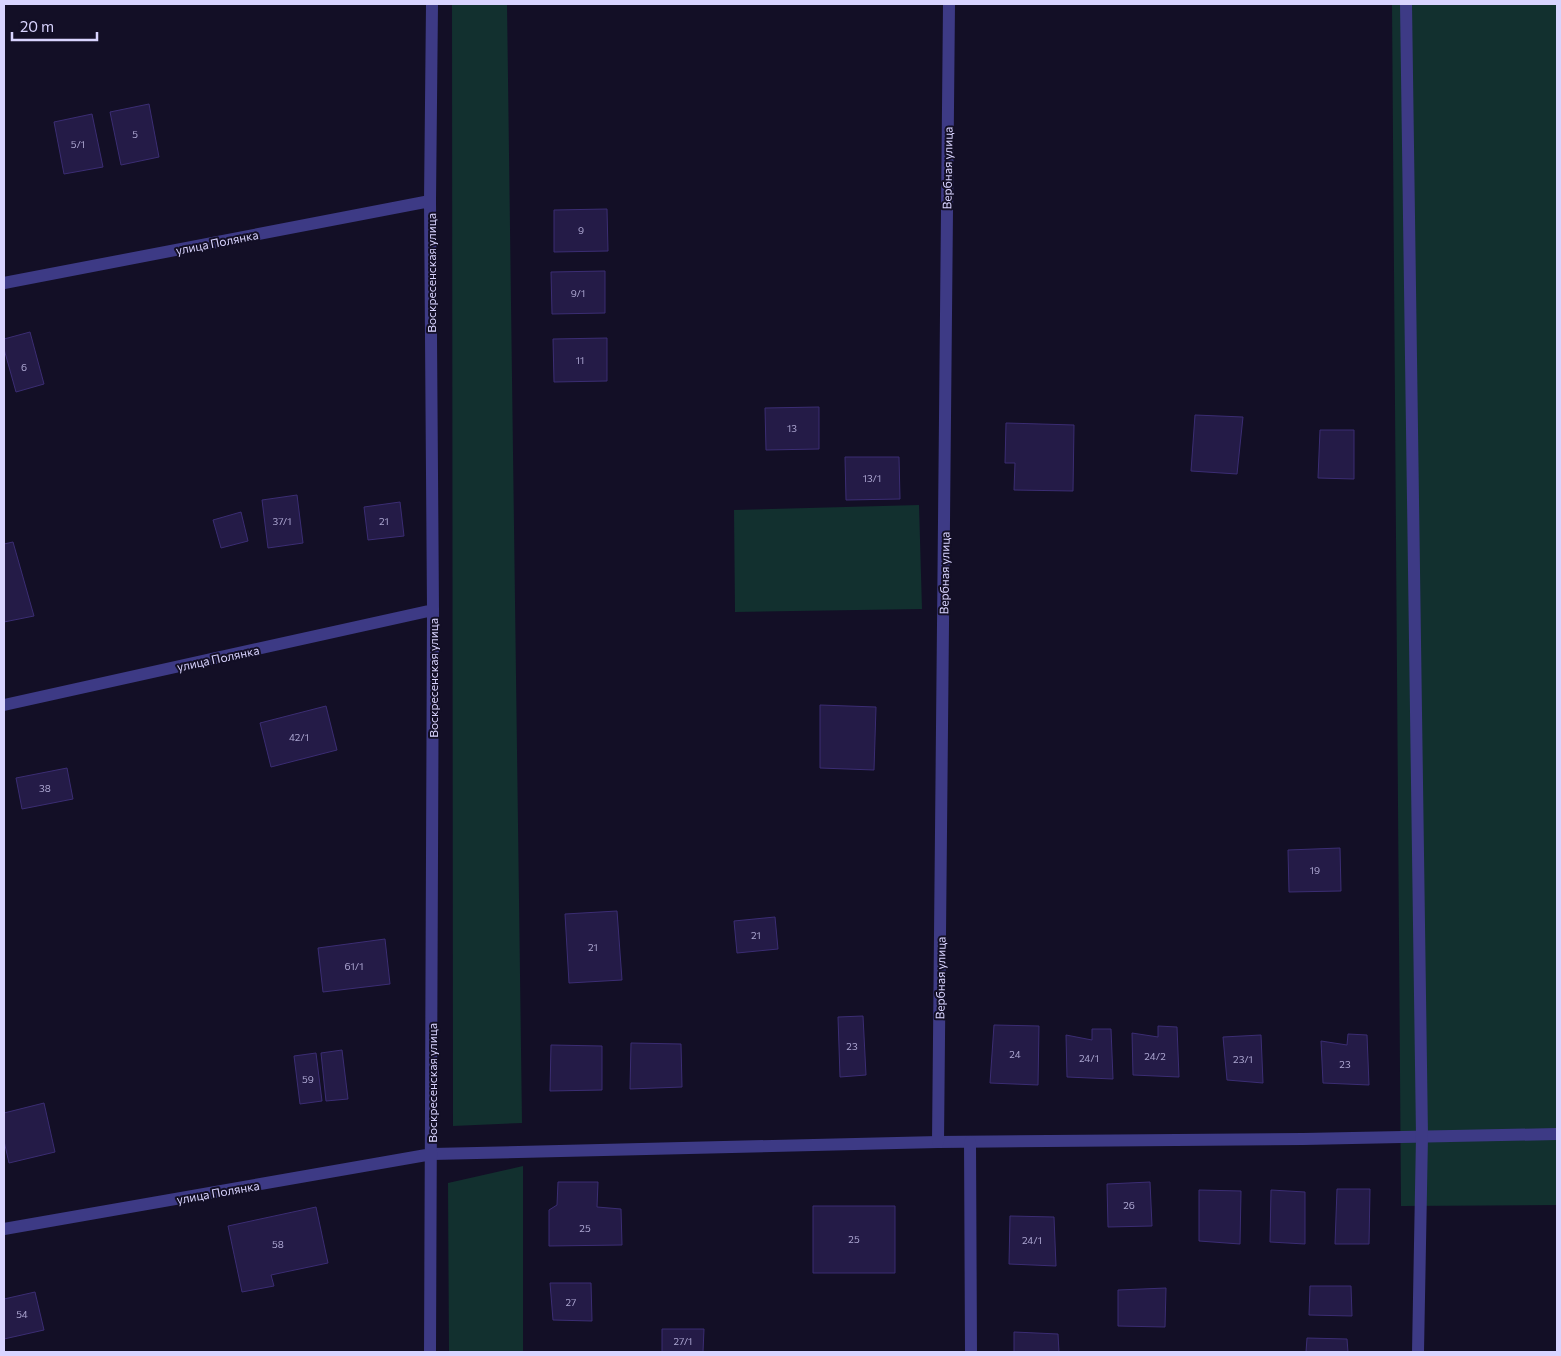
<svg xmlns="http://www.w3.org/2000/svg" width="1561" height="1356" viewBox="0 0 1561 1356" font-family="Commissioner,sans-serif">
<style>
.green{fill:#12302f}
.building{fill:#241b47;stroke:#3b2d73}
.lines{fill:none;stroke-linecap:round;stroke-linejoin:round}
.lane{stroke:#3d3a85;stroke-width:12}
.street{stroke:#3d3a85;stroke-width:12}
.labels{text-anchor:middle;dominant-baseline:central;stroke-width:4;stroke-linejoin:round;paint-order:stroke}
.number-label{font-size:10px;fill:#aca6d1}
.street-label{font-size:12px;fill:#d9d4ff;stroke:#130f26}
</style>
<rect width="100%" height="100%" fill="#130f26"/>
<path class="green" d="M452,4H507L522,1123L453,1126Z
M1392,4H1557V1205L1401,1206Z
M919,505L922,609L735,612L734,510Z
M523,1166V1352H449L448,1183Z"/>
<path class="building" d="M149,104L159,157L121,165L110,112Z
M92,114L103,167L64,174L54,122Z
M607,209L608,251L554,252V210Z
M605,271V313L552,314L551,272Z
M30,332L44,384L16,392L4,349V339Z
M607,338V381L554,382L553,339Z
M819,407V449L766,450L765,408Z
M1195,415L1243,417L1237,474L1191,471Z
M1006,423L1074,425L1073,491L1014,490L1015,463H1005Z
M1320,430H1354V479L1318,478Z
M845,457H899L900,499L846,500Z
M297,495L303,543L268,548L262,500Z
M400,502L404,536L368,540L364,507Z
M241,512L248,541L221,548L213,520Z
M13,542L34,616L4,622V544Z
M820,705L876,707L874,770L820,768Z
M326,706L337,750L271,767L260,723Z
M67,768L73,799L22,809L16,778Z
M1340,848L1341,891L1289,892L1288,850Z
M617,911L622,980L569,983L565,914Z
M775,917L778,949L737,953L734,921Z
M385,939L390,984L323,992L318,948Z
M863,1016L866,1075L840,1077L838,1017Z
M994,1025L1039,1026L1038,1085L990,1083Z
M1158,1026L1177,1027L1179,1077L1133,1075L1132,1033L1158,1037Z
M1092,1029H1111L1113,1079L1067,1077L1066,1035L1092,1040Z
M1348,1034L1367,1035L1369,1085L1323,1083L1321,1041L1347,1045Z
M1261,1035L1263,1083L1227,1080L1223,1037Z
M631,1043L681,1044L682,1087L630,1089Z
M551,1045L602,1046V1090L550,1091Z
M342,1050L348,1099L326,1101L321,1053Z
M316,1053L322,1101L300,1104L294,1056Z
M44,1103L55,1152L9,1163L4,1141V1113Z
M558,1182H598L597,1207L621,1209L622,1245L549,1246V1210L557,1205Z
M1150,1182L1152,1226L1108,1227L1107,1184Z
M1337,1189H1370L1369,1244H1335Z
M1199,1190L1241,1191L1240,1244L1199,1241Z
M1271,1190L1305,1192V1244L1270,1242Z
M813,1206H895V1273H813Z
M316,1207L328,1263L271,1275L274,1286L242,1292L228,1226Z
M1010,1216L1054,1217L1056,1266L1009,1264Z
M550,1283H591L592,1321L553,1320Z
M1310,1286H1351L1352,1316L1309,1315Z
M1166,1288L1165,1327L1118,1326V1290Z
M35,1292L44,1330L4,1339V1299Z
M662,1329H704L703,1352H662Z
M1014,1332L1058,1334L1059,1352H1014Z
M1307,1338L1347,1339L1348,1352H1306Z"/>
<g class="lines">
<path class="lane" d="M432,1154L938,1142L1303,1139L1557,1134"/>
<path class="street" d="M1406,4L1422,1136L1418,1352
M4,283L430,201
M4,705L433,610
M938,1142L949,4
M970,1142L971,1352
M4,1229L432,1154
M430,1352L433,610L430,201L432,4"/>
</g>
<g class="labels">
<g class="number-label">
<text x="135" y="134">5</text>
<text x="78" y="144">5/1</text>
<text x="581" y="230">9</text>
<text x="578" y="293">9/1</text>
<text x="580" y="360">11</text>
<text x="24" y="367">6</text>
<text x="792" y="428">13</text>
<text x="872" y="478">13/1</text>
<text x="282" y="521">37/1</text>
<text x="384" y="521">21</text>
<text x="299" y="737">42/1</text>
<text x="45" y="788">38</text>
<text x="1315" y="870">19</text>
<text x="756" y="935">21</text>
<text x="593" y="947">21</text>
<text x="354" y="966">61/1</text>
<text x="852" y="1046">23</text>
<text x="1015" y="1054">24</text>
<text x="1155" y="1056">24/2</text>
<text x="1089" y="1058">24/1</text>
<text x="1243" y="1059">23/1</text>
<text x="1345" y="1064">23</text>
<text x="308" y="1079">59</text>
<text x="1129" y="1205">26</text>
<text x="585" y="1228">25</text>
<text x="854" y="1239">25</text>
<text x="1032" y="1240">24/1</text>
<text x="278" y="1244">58</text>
<text x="571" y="1302">27</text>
<text x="22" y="1314">54</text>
<text x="683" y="1341">27/1</text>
</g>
<g class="street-label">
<text transform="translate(947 168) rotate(-89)">Вербная улица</text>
<text transform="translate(217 242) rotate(-11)">улица Полянка</text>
<text transform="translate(431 273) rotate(-90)">Воскресенская улица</text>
<text transform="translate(944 573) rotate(-89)">Вербная улица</text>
<text transform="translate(218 658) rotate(-12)">улица Полянка</text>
<text transform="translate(433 678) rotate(-90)">Воскресенская улица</text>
<text transform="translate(940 978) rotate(-89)">Вербная улица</text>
<text transform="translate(432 1083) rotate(-90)">Воскресенская улица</text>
<text transform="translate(218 1192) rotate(-10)">улица Полянка</text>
</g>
</g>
<rect width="1561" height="1356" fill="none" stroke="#d9d4ff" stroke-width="10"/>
<path d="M12 32v8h85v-8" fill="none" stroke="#d9d4ff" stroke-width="2.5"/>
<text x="20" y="32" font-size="15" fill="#d9d4ff" stroke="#130f26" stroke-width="4" paint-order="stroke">20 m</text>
</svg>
